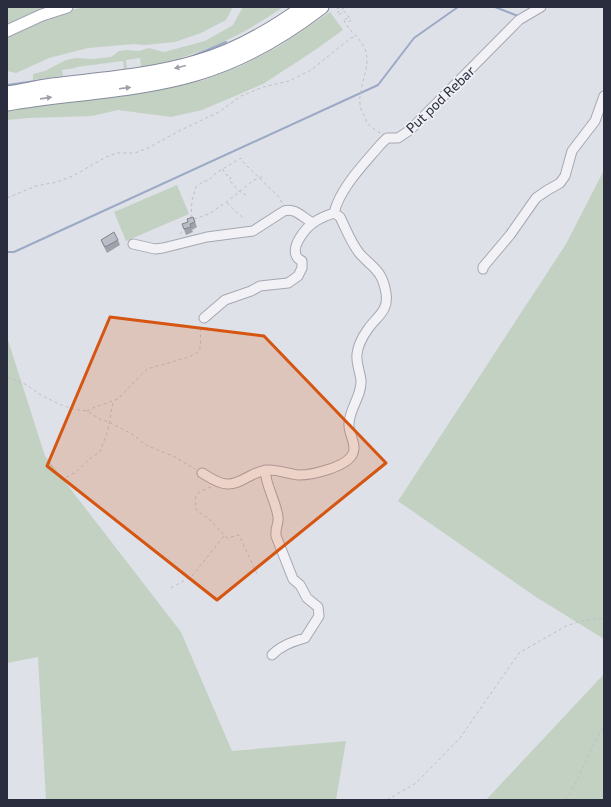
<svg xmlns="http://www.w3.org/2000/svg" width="611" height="807" viewBox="0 0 611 807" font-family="'Exo 2',sans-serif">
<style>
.green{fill:#c2d1c1}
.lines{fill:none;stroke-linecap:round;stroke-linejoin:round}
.stream{stroke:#9ca9c6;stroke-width:2}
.minor-casing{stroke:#a5a7b2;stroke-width:11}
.major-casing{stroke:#9fa4b3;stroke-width:13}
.highway-casing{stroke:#878c9d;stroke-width:15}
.path{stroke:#bebfc6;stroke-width:1;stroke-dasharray:3 3;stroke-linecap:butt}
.minor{stroke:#f2f2f6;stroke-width:9}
.major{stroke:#fff;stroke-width:11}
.highway{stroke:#fff;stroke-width:13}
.wall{fill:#a0a2ab}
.building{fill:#babcc7;stroke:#82848b}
.oneway{fill:#9fa0a8}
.marked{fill:#d55511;fill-opacity:0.2;stroke:#d55511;stroke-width:3;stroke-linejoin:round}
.labels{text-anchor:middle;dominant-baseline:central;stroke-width:3.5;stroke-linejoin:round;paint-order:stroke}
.street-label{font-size:14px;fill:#292d3e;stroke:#eff0f5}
</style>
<rect width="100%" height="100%" fill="#dfe1e8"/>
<path class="green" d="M7,7H47L7,24Z
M85,7H233L226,20L201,33L175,42L144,45L134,44L88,48L49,58L16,73L7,71V37L62,12Z
M243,7H283C237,39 196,57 141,67L140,58L126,60L127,69H124L123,61L76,67V68L62,70L63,76L33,80V74L45,71L66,60L76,58L93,59L111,57L119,51L127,50L139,51L149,48L164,52L205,41L233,25Z
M330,12L343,30L315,50L263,84L202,110L171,117L118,110L92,116L28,118L7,120V109L169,88L204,80L241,66L278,47Z
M604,170V639L536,597L398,501L566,244Z
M177,185L189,214L126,241L114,212Z
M7,337L45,456L181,632L232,751L346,741L336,800H46L38,657L7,663Z
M604,674V800H486Z"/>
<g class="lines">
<path class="stream" d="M495,7L518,16
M188,58L226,42
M167,63L182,59
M7,85L43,80
M7,252H14L378,85L414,38L458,7"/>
<defs>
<path id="minor" d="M133,244L155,249L163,248L207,237L253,231L284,211C295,207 303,218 313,223
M483,269V267L510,235L536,198L546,191L560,183L565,176L572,151L595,121L604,96
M204,318L225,300L251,291L260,286L288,283L298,276L302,268V261C300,260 298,259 297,257C290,246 307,226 316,221C322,217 328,215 334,213C340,188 364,164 380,145L387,138H398L410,130L519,20L541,7
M265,470C266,487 276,501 278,517C279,524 275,527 276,536L293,579L300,585L307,598L318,607L319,616L305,638C294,641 280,646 272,655
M202,473C209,477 218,484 227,484C241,485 253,470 269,470C279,470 289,474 299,475C312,475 348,467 353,453C357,444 348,433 349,424C349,409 362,396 361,380C360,372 356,363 357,354C358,345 363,336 368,329C377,316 389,311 386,293C382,270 374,269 360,254C351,243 346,229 340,217L334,213"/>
<path id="major" d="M7,31L42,15L67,7"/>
<path id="highway" d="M7,93C22,91 37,87 52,85C100,79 149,76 196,62C235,51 271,30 303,7
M7,104C70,93 135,92 196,74C242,61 284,36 322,7"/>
</defs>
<use href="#minor" class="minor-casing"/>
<use href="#major" class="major-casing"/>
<use href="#highway" class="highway-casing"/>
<path class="path" d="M337,7L338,9L340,7
M345,19L346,18L349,22L351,20L344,11L339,15L337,13L345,7
M344,20C347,30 361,38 365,49C372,68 358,85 360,104C360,108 362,112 364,115C365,118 366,121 368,124C371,127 376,130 380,133
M223,169L225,174L231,177L229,181L231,182L240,192L248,196
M7,198L36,186L57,182L73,176L106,157L117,153H135L148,148L181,130L219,112L241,96L263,87L289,81L311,70L351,38L355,37
M227,203L243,218
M191,218L192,200L196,187L204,181H208L216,173L241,158L244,163L279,197L282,203
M194,219L209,214L229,200L254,180L264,176
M180,234L184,229
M7,377L25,384L41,395L59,404L73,409L87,411L103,421H107L132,434L146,445L175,457L195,469
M87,411L95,407L118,399L147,369L189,357L198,352C203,346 199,335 201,326
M61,480L76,472L92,457L100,452L108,430L113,402
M211,487C195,493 194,494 196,510L208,518L227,538L239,535L257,574
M171,588L192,576L224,536
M387,800L416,783L460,738L519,653L566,626L581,621L604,618
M566,800C581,777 589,749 604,726"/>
<use href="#minor" class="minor"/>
<use href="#major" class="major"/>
<use href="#highway" class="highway"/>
</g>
<path class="wall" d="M193,217L197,227L192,230L193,232L186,235L182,224L188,222Z
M101,240H118L120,245L107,253L103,245Z"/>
<path class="building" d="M193,217L195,222L190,224L191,227L184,229L182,224L188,222L187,219Z
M114,232L118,240L105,247L101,240Z"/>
<defs><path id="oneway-solid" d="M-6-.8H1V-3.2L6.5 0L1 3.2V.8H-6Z"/></defs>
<g class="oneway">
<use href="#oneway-solid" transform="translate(180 67) rotate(166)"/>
<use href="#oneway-solid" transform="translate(125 88) rotate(-7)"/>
<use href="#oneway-solid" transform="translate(46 98) rotate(-8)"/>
</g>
<path class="marked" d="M110,317L264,336L386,463L217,600L47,466Z"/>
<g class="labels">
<g class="street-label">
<text transform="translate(440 99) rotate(-44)">Put pod Rebar</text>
</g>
</g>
<rect width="611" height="807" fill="none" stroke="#292d3e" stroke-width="16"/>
</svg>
